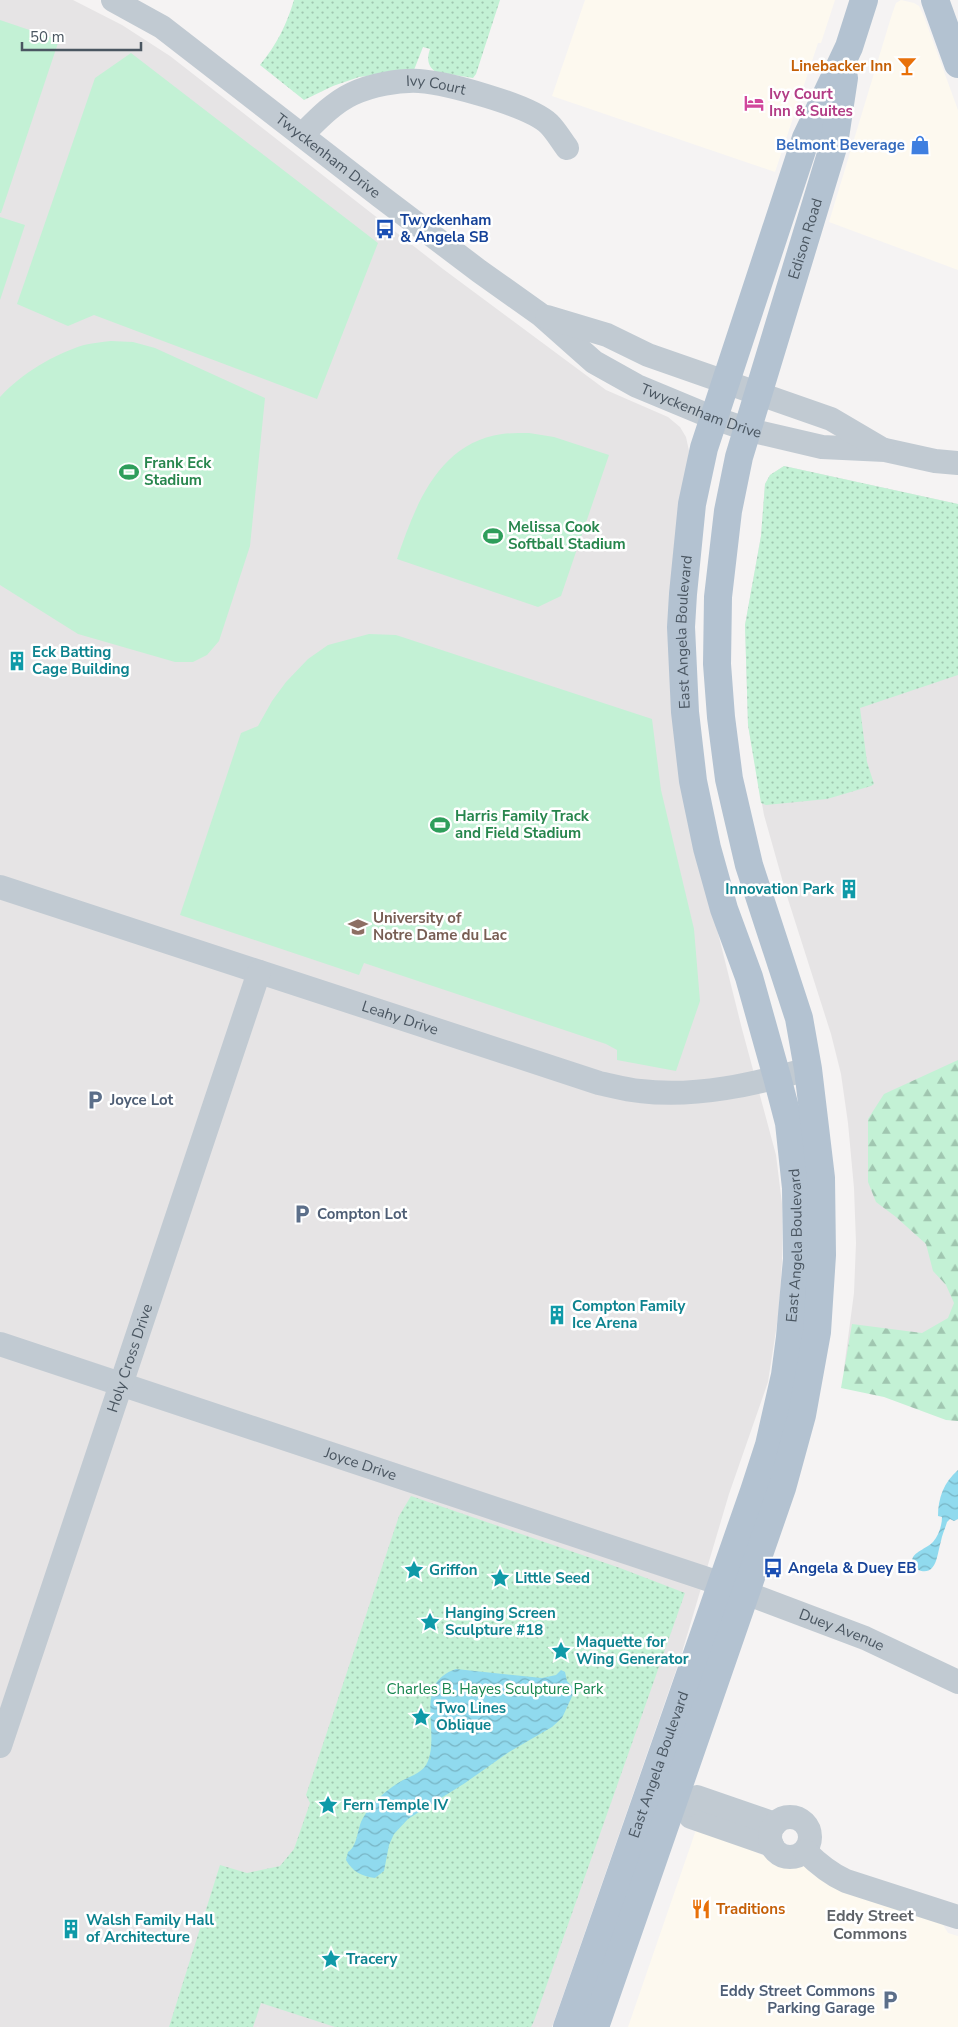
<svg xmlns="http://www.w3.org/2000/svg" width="958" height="2027" viewBox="0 0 958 2027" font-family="'Nunito Sans',sans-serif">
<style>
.commercial{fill:#fdf9ef}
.education{fill:#e6e4e5}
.green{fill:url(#green-dots)}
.forest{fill:url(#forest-firs)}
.pitch{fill:#c3f1d5}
.water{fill:url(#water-waves)}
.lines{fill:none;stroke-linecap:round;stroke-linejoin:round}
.minor{stroke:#c1cad2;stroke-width:24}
.major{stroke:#b3c2d1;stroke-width:28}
.labels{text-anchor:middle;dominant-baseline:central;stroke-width:5;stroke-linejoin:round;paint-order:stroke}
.food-label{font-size:15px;font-weight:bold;fill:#c56008;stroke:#fff;text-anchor:end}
.street-label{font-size:15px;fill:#4a5661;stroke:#fff}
.hotel-label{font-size:15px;font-weight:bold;fill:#b23c85;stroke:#fff;text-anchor:start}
.shop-label{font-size:15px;font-weight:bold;fill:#366cbe;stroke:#fff;text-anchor:end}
.transit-label{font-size:15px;font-weight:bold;fill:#164399;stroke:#fff;text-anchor:start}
.leisure-label{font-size:15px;font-weight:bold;fill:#27864d;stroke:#fff;text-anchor:start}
.culture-label{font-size:15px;font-weight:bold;fill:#0d838f;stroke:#fff;text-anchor:start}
.education-label{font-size:15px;font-weight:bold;fill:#785e54;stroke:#fff;text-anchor:start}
.service-label{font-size:15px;font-weight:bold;fill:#4e5e75;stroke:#fff;text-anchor:start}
.park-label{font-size:15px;fill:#17864f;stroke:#fff}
.neighbourhood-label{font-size:16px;font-weight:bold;fill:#5f6368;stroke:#fff}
</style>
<defs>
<pattern id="green-dots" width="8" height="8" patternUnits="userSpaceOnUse" patternTransform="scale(1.25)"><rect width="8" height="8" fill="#c3f1d5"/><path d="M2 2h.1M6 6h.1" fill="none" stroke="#a0c6b0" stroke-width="1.8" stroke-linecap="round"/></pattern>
<pattern id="forest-firs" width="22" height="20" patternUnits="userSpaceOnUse" patternTransform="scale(1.25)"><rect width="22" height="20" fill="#c3f1d5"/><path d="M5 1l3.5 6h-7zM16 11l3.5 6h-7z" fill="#a0c6b0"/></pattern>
<pattern id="water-waves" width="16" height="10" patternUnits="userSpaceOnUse" patternTransform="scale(1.25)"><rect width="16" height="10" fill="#90daee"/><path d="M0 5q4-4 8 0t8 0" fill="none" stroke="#78b4c4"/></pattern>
</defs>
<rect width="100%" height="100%" fill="#f5f3f3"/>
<path class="commercial" d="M585,0H835L821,43H818L775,172L552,96Z
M901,0L914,3L919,6L923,14L958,110V270L829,222L892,14L896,3Z
M697,1827L774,1860L803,1866L816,1873L942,1923L948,1933L958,1936V2027H628Z"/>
<path class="education" d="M0,0H73L122,25L170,56L443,269L606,390L668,417L680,427L686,437L689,451L686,475L691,825L742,1029L776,1155L782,1204V1261L779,1311L768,1382L729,1494L680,1659L552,2027H0Z
M784,466L958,504V1394L891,1386L844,1368L854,1293L856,1243L854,1188L848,1123L841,1074L831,1034L786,893L764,815L748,725L745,625L761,536L765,484L770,475Z"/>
<path class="green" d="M294,0H500L476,74L473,78L436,72C427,66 427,58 430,49L423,47L414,70L359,77L333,86L304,100L260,65C277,44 286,26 294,0Z
M784,466L958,504V675L860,708L867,762L874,784L871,786L827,799L766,805L761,803L748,725L745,625L761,536L765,484L770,475Z
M411,1496L620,1568L685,1593L534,2021L531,2027H335L261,2003L253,2027H169L220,1865L247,1873L280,1866L294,1849L310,1803L306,1795L399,1516Z"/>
<path class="forest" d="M958,1060V1421L946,1420L884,1397L841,1388L852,1324L922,1333L948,1318L954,1303L946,1285L933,1271L926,1244L896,1217L876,1202L868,1182V1119L884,1094Z"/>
<path class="pitch" d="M0,20L59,40L1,213H0Z
M131,53L378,243L317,399L94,315L68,326L17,304L95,78Z
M0,217L25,225L0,300Z
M111,341L133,342L155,348L265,398L250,546L219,641L207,655L193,662H175L78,634L0,585V397C21,374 54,354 84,345C92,343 102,342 111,341Z
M529,433L554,437L609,455L561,596L538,607L397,559C415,506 438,443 502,434C510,433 520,433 529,433Z
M369,634L396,635L652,719L661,790L694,929L700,1001L676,1071L617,1060V1050L606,1044L364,963L359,975L180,915L241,733L258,726L272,701L286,682L308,659L328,645Z"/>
<path class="water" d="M958,1470V1519L954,1521L950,1519L947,1522C945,1529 942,1535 941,1541C937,1554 937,1577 918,1570C901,1555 926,1550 933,1542C939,1535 942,1525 942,1517L938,1516C938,1498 944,1482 958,1470Z
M456,1669L542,1678L556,1675L561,1670L565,1672L567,1681L575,1690L562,1718L552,1727L509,1752L465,1783L408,1819L394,1834L389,1845L384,1871L375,1878C361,1876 353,1872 346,1860L348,1852C358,1846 357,1828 363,1818C371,1804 384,1792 398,1783C409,1776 423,1774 428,1761C440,1731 413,1683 456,1669Z"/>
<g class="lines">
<g class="minor">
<path id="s1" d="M113,0L162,27L380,196L479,271L541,315L594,362L637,386L714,418L749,430L822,447L885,450L935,461L958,463"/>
<path id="s2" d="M302,135C317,120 333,103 352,94C371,85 398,80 419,81C447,83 529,105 549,124C556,131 561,140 567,148"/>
<path d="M547,317L607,335L648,355L831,419L882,449"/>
<path id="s3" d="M0,887L599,1083C613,1086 627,1090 640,1091C696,1098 755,1084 808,1069"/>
<path id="s4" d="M0,1344L722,1584L865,1638L958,1682"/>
<path id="s5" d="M0,1746L259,972"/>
<path d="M688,1805L691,1817L772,1845"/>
<path d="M688,1805L697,1797L775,1824"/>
<circle cx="790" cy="1837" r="20"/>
<path d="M805,1851C817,1863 830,1874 846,1881L958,1917"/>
</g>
<g class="major">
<path d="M935,0L958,64"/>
<path id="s6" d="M567,2027L754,1491L769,1445L785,1375L790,1337L797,1259L796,1188L789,1123L777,1077L749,977L724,909L707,848L693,781L685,712L681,627L683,594L692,504L704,448L806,138L849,47L864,0"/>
<path id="s7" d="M595,2027L782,1488L802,1415L817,1332L822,1255L821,1178L808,1069L799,1018L749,865L729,779L721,717L717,664L718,597L728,511L739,457L834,144L844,78"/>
</g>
</g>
<defs>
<symbol id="bar-bare" viewBox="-9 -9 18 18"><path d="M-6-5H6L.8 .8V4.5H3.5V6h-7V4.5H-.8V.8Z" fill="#e8710a" stroke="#fff" stroke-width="2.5" paint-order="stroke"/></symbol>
<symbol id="hotel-bare" viewBox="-9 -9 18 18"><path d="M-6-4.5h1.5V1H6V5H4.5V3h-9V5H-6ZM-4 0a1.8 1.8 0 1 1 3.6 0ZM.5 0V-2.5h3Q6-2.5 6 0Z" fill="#d1479c" stroke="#fff" stroke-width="2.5" paint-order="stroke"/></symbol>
<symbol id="shop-bare" viewBox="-9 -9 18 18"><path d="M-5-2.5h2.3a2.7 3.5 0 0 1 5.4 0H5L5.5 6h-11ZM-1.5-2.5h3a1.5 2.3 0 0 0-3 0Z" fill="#3f7fe0" stroke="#fff" stroke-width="2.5" paint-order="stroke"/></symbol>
<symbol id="bus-bare" viewBox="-9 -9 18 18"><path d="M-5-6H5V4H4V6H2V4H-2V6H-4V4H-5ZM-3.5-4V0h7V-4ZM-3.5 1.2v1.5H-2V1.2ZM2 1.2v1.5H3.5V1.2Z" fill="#1a4fb4" stroke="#fff" stroke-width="2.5" paint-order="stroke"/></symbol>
<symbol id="stadium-bare" viewBox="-9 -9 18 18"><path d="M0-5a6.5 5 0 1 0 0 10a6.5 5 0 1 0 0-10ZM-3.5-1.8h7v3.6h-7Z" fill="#2e9e5b" stroke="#fff" stroke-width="2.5" paint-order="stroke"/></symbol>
<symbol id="building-bare" viewBox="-9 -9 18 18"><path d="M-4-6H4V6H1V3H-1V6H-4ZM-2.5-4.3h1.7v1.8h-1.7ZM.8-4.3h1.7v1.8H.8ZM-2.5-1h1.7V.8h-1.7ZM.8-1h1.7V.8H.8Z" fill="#0f9aa8" stroke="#fff" stroke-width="2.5" paint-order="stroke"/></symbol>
<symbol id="university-bare" viewBox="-9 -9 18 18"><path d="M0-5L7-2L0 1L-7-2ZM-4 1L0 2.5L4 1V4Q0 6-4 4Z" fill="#8d6e63" stroke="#fff" stroke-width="2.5" paint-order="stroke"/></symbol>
<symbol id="parking-bare" viewBox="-9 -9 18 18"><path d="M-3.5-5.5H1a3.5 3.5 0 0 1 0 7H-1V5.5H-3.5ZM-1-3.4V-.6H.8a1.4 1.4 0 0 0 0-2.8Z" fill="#5c6f8a" stroke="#fff" stroke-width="2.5" paint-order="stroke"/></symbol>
<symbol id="sight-bare" viewBox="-9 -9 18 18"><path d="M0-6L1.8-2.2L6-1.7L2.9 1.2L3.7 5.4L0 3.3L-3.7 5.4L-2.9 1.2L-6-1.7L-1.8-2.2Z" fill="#0f9aa8" stroke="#fff" stroke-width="2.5" paint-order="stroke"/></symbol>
<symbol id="restaurant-bare" viewBox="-9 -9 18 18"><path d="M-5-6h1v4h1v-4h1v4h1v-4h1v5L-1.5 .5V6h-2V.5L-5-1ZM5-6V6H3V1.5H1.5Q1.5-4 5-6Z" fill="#e8710a" stroke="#fff" stroke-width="2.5" paint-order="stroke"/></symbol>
</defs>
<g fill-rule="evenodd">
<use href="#bar-bare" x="893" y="52" width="28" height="28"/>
<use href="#hotel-bare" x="740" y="89" width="28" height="28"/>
<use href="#shop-bare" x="906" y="131" width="28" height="28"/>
<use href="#bus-bare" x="371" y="215" width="28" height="28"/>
<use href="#stadium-bare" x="115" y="458" width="28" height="28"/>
<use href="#stadium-bare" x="479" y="522" width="28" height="28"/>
<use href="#building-bare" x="3" y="647" width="28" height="28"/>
<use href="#stadium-bare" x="426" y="811" width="28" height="28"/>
<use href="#building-bare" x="835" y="875" width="28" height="28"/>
<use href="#university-bare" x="344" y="913" width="28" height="28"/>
<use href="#parking-bare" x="81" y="1086" width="28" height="28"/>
<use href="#parking-bare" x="288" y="1200" width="28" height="28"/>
<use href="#building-bare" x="543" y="1301" width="28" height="28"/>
<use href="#bus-bare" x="759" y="1554" width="28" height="28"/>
<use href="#sight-bare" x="400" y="1556" width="28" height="28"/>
<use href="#sight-bare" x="486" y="1564" width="28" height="28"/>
<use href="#sight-bare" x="416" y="1608" width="28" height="28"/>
<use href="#sight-bare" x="547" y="1637" width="28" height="28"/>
<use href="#sight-bare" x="407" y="1703" width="28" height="28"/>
<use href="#sight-bare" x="314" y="1791" width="28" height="28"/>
<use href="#restaurant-bare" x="687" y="1895" width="28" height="28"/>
<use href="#building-bare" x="57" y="1915" width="28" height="28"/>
<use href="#sight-bare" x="317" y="1945" width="28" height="28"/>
<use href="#parking-bare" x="876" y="1986" width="28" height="28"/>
</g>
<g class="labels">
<g class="food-label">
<text x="892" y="66">Linebacker Inn</text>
<text x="716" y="1909" text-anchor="start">Traditions</text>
</g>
<g class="street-label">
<text stroke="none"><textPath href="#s2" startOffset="151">Ivy Court</textPath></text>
<text stroke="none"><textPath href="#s1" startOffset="266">Twyckenham Drive</textPath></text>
<text stroke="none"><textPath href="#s7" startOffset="1848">Edison Road</textPath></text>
<text stroke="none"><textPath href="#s1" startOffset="721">Twyckenham Drive</textPath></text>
<text stroke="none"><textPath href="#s6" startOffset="1446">East Angela Boulevard</textPath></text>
<text stroke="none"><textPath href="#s3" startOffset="421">Leahy Drive</textPath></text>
<text stroke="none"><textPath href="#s6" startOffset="818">East Angela Boulevard</textPath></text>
<text stroke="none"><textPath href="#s5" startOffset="409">Holy Cross Drive</textPath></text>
<text stroke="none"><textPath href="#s4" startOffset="380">Joyce Drive</textPath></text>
<text stroke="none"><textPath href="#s4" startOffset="889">Duey Avenue</textPath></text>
<text stroke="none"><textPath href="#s6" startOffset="278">East Angela Boulevard</textPath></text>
</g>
<g class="hotel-label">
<text x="769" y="94">Ivy Court<tspan x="769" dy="17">Inn &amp; Suites</tspan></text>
</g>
<g class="shop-label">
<text x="905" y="145">Belmont Beverage</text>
</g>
<g class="transit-label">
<text x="400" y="220">Twyckenham<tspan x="400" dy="17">&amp; Angela SB</tspan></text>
<text x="788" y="1568">Angela &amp; Duey EB</text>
</g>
<g class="leisure-label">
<text x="144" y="463">Frank Eck<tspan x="144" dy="17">Stadium</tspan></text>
<text x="508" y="527">Melissa Cook<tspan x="508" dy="17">Softball Stadium</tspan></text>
<text x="455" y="816">Harris Family Track<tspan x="455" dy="17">and Field Stadium</tspan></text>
</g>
<g class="culture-label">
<text x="32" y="652">Eck Batting<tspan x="32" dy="17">Cage Building</tspan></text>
<text x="834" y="889" text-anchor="end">Innovation Park</text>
<text x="572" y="1306">Compton Family<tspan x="572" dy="17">Ice Arena</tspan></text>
<text x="429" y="1570">Griffon</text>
<text x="515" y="1578">Little Seed</text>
<text x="445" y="1613">Hanging Screen<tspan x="445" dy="17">Sculpture #18</tspan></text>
<text x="576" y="1642">Maquette for<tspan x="576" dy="17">Wing Generator</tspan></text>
<text x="436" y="1708">Two Lines<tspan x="436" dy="17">Oblique</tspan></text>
<text x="343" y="1805">Fern Temple IV</text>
<text x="86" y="1920">Walsh Family Hall<tspan x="86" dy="17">of Architecture</tspan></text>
<text x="346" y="1959">Tracery</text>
</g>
<g class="education-label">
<text x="373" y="918">University of<tspan x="373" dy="17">Notre Dame du Lac</tspan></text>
</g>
<g class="service-label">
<text x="110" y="1100">Joyce Lot</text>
<text x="317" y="1214">Compton Lot</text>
<text x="875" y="1991" text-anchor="end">Eddy Street Commons<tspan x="875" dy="17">Parking Garage</tspan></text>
</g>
<g class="park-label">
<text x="495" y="1689">Charles B. Hayes Sculpture Park</text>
</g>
<g class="neighbourhood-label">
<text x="870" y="1916">Eddy Street<tspan x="870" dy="18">Commons</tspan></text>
</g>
</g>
<path d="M22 42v8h119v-8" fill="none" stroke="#4a5661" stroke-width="2.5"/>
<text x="30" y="42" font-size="15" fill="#4a5661" stroke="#ffffff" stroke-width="4" paint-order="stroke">50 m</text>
</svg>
